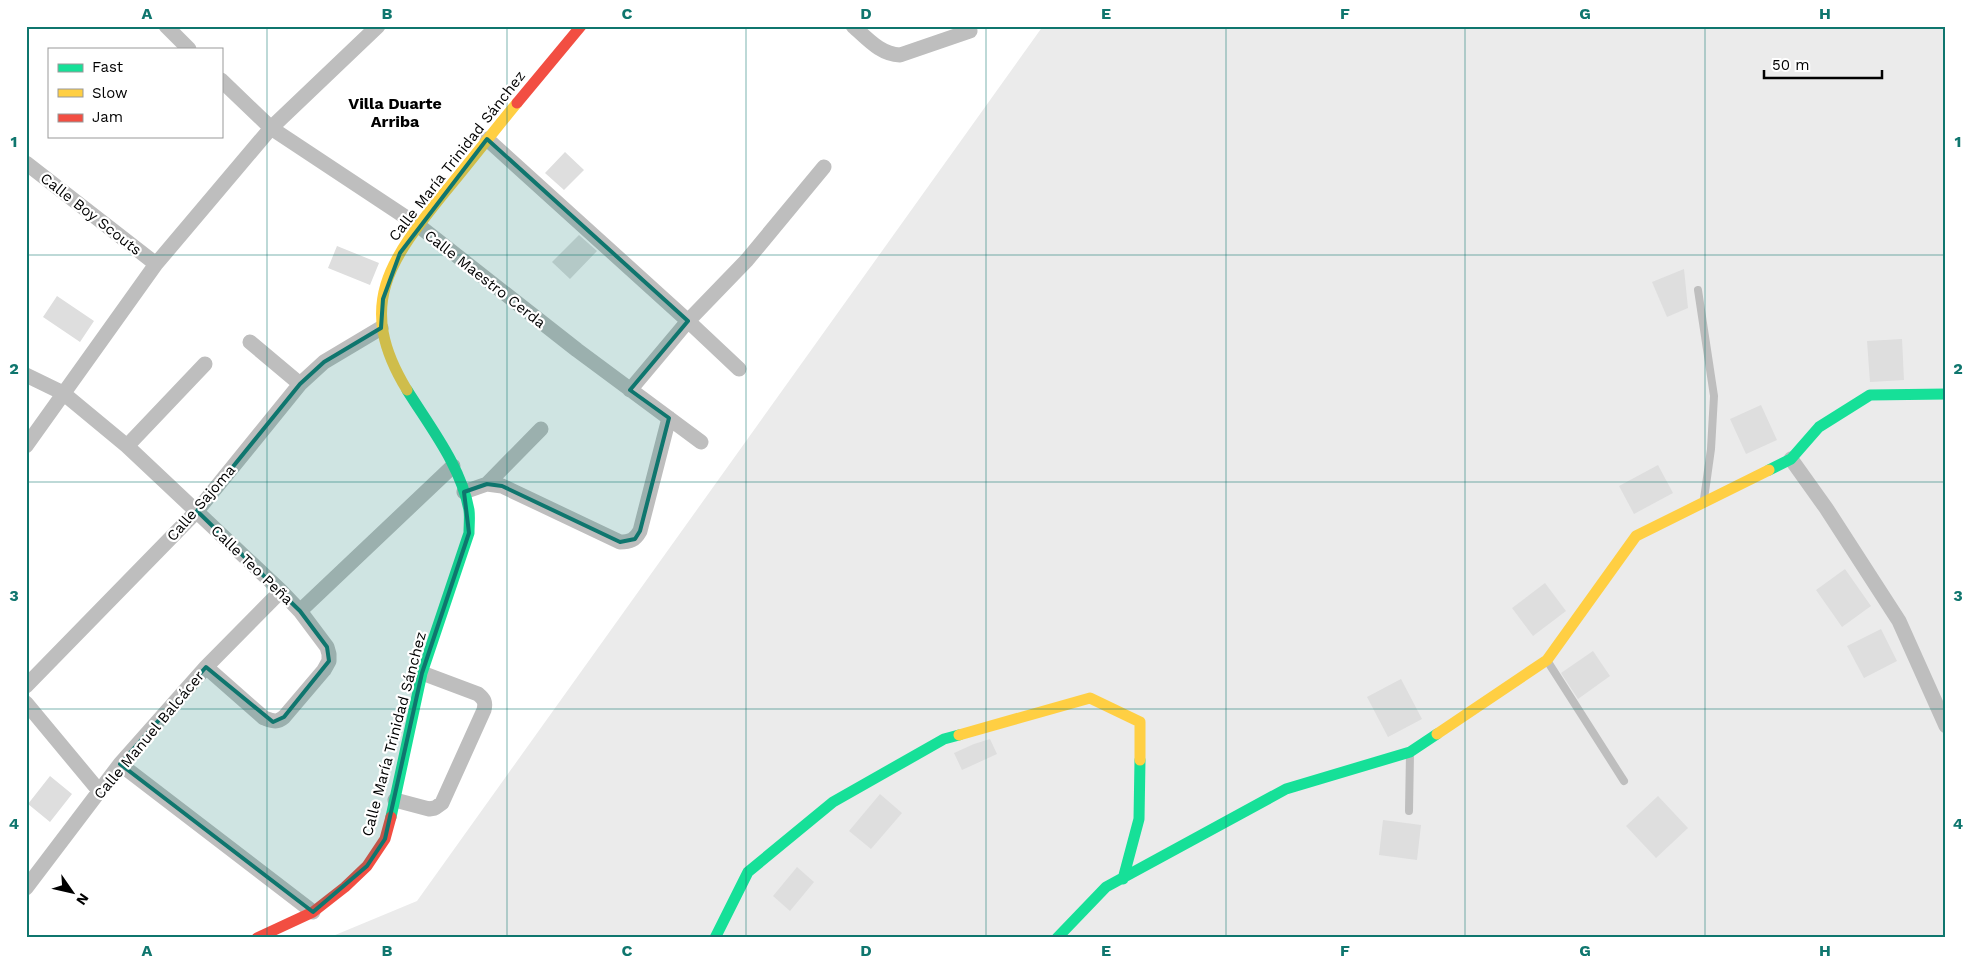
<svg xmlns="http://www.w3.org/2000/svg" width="1972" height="964" viewBox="0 0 1972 964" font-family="'Work Sans',sans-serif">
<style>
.green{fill:#ebebeb}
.building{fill:#dedede}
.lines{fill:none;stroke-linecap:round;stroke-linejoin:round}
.lane{stroke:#bebebe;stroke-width:8}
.street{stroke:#bebebe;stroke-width:15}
.fast{stroke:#16e098;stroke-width:11}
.slow{stroke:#ffcf43;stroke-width:11}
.jam{stroke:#f24e42;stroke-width:11}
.marked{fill:#0f766e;fill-opacity:0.2;stroke:#0f766e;stroke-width:4;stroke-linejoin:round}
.grid{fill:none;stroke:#0f766e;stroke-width:1;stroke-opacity:0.55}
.labels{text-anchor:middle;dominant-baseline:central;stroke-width:4.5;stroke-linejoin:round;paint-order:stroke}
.street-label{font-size:15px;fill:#000;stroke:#fff}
.neighbourhood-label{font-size:16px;font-weight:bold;fill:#000;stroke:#fff}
.neatline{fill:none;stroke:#0f766e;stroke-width:2}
.grid-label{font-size:16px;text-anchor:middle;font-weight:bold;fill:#0f766e}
</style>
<rect width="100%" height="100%" fill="#fff"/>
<path class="green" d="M1043,26H1946V938H328L417,901Z"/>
<path class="building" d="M565,152L584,170L564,190L545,173Z
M579,235L597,251L570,279L552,262Z
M337,246L379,263L370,285L328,268Z
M1684,269L1688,308L1667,317L1652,282Z
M57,296L94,321L80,342L43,317Z
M1902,339L1904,380L1870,382L1867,341Z
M1761,405L1777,440L1746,454L1730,419Z
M1658,465L1673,493L1634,514L1619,486Z
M1845,569L1871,606L1842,627L1816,590Z
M1545,583L1566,611L1533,636L1512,608Z
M1881,629L1897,661L1864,678L1847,646Z
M1593,651L1610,676L1578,699L1561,673Z
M1401,679L1422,719L1388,737L1367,697Z
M990,739L997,754L962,770L954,753L974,744Z
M50,776L72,794L50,822L28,804Z
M880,794L902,813L871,849L849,831Z
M1658,796L1688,828L1656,858L1626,826Z
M1383,820L1421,825L1417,860L1379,855Z
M797,867L814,882L790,911L773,896Z"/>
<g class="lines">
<path class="lane" d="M1698,290L1714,396L1711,449L1704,499
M1548,662L1624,781
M1409,811L1410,753"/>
<path class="street" d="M166,26L189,49
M853,26C868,39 880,54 900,55L970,31
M221,80L271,128L419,226L577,350L701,442
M487,139L688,321L739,369
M26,163L156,264
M250,342L300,384
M26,375L63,393L127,446L281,591L300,611L327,647L329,654V661L324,670L284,717C277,723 273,721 264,718L206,667
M630,390L688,321L747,260L824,167
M26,446L156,264L271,128L378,26
M127,446L205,364
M1791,459L1826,508L1899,621L1946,726
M487,484L541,429
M464,492L487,484L502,486L620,542C630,542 635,540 640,531L669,418
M300,611L453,466
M26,686L197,511L300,384L324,362L381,328
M26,703L100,792
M120,764L313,912
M395,800L429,809L435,808L442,803L484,710C486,702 484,699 478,694L422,673
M26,888L120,764L206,667L281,591"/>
<path class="fast" d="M1769,470L1791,459L1819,427L1870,395L1946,394
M391,817L422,673L469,533C469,525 470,517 469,510C461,466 430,427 407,390
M1123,879L1139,819L1140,760
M715,938L748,872L833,802L944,739L959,735
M1057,938L1106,887L1286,789L1410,752L1437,734"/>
<path class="slow" d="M407,390C355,305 390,260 445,192C470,162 493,132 517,103
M1437,734L1547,660L1636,536L1769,470
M959,735L1090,698L1140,722V760"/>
<path class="jam" d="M517,103L581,26
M257,938L313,912L345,887L367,866L385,839L391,817"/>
</g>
<path class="marked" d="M487,139L688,321L630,390L669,418L640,531L635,539L620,542L502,486L487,484L464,492L469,533L422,673L385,839L367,866L313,912L120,764L206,667L273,722L284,717L329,661L327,647L300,611L197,511L300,384L324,362L381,328L383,299L400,253Z"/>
<path class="grid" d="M267,26V938M507,26V938M746,26V938M986,26V938M1226,26V938M1465,26V938M1705,26V938M26,255H1946M26,482H1946M26,709H1946"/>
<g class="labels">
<g class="street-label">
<text transform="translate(457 156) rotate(-52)">Calle María Trinidad Sánchez</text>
<text transform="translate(91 214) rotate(38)">Calle Boy Scouts</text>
<text transform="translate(485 279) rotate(38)">Calle Maestro Cerda</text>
<text transform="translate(201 503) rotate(-49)">Calle Sajoma</text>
<text transform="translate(252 565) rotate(44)">Calle Teo Peña</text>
<text transform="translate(394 734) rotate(-75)">Calle María Trinidad Sánchez</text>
<text transform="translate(149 735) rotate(-50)">Calle Manuel Balcácer</text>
</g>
<g class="neighbourhood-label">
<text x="395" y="103">Villa Duarte<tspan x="395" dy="18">Arriba</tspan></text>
</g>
</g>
<rect width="1972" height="964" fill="none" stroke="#ffffff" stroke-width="55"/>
<rect x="48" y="48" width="175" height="90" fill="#ffffff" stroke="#999999"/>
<rect x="58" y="64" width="25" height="8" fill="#16e098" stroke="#999999"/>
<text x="92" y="72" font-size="15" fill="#000000">Fast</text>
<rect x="58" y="89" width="25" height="8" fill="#ffcf43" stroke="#999999"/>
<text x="92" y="98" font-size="15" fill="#000000">Slow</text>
<rect x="58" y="114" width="25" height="8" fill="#f24e42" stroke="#999999"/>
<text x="92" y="122" font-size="15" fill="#000000">Jam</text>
<g transform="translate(72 892) rotate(124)" stroke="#ffffff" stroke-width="4" paint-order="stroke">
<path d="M0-4L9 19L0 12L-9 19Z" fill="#000000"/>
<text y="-8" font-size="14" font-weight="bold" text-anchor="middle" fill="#000000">N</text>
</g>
<path d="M1764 70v8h118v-8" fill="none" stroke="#000000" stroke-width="2.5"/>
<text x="1772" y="70" font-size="15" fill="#000000" stroke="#ffffff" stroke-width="4" paint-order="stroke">50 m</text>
<rect x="28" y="28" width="1916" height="908" class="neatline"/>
<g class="grid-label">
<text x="147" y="19">A</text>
<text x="387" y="19">B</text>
<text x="627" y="19">C</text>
<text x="866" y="19">D</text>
<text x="1106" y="19">E</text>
<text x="1345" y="19">F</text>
<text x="1585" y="19">G</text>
<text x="1825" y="19">H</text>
<text x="14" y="147">1</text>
<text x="1958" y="147">1</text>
<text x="14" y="374">2</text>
<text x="1958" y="374">2</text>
<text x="14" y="601">3</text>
<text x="1958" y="601">3</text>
<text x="14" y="829">4</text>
<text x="1958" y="829">4</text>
<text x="147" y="956">A</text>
<text x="387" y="956">B</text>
<text x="627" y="956">C</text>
<text x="866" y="956">D</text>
<text x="1106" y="956">E</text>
<text x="1345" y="956">F</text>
<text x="1585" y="956">G</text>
<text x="1825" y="956">H</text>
</g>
</svg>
